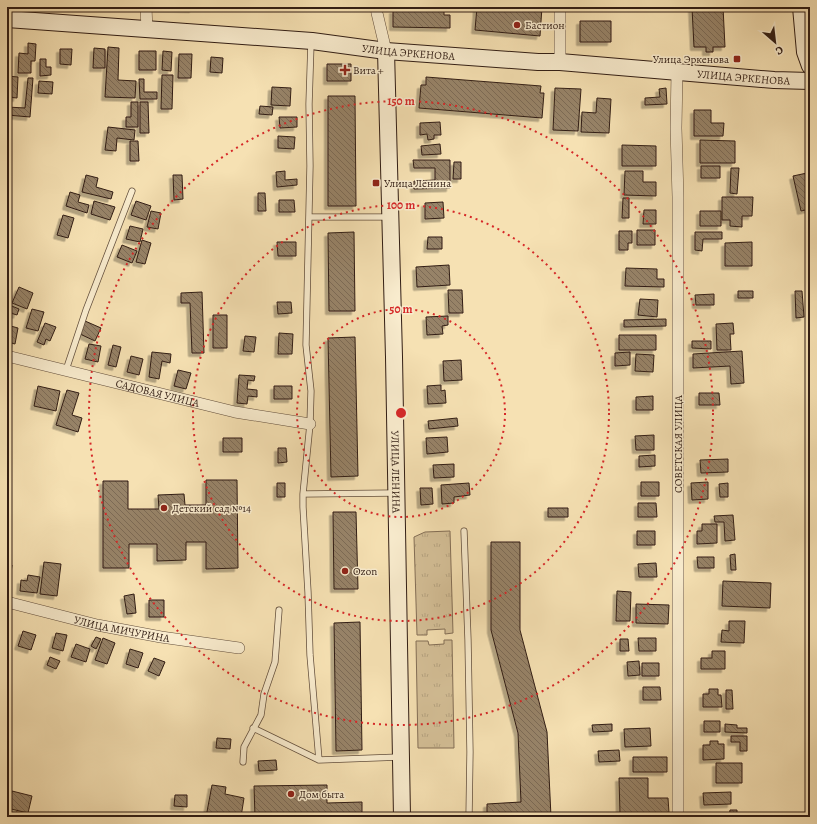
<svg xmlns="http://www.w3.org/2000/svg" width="817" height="824" viewBox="0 0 817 824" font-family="Alegreya,serif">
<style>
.grass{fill:url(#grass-tufts);stroke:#836e56}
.building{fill:url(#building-back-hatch);stroke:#311d14;filter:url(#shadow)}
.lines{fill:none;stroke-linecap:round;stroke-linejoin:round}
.lane-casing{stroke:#624e3c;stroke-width:7}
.street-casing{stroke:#624e3c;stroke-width:12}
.secondary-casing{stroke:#311d14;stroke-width:18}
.lane{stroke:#f9ecce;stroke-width:5.5}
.street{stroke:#f9ecce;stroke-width:11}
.secondary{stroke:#f9ecce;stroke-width:16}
.ring{fill:none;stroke:#d62828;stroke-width:2;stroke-dasharray:2 4}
.poi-dot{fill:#8f2418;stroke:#f9ecce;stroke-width:1.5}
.labels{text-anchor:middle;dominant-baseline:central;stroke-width:3;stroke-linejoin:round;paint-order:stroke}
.poi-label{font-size:11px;fill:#311d14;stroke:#f9ecce;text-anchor:start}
.street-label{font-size:11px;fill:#311d14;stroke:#f9ecce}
.centre{fill:#d62828;stroke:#f9ecce;stroke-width:2}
.ring-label{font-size:12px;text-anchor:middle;font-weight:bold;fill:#d62828;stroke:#f9ecce;stroke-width:3;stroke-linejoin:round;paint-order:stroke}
</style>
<defs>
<pattern id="grass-tufts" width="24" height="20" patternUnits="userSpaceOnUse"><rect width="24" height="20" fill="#d5c098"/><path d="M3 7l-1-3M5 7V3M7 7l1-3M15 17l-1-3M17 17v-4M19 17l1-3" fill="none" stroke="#b7a582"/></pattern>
<pattern id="building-back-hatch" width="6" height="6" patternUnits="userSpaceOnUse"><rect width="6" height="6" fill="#978367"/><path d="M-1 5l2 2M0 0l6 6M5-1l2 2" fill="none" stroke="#7c6b54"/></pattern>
<filter id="shadow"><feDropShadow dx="-3.5" dy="3.5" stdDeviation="0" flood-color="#0004"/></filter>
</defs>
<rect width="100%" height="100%" fill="#f6e1b3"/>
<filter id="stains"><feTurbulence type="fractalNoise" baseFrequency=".005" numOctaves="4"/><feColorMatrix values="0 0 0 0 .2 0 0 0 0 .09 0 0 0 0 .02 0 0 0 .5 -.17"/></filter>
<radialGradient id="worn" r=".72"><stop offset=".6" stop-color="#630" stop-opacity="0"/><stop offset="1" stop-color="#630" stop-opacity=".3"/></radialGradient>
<path class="grass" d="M450,531L453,633L445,634V629L427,630V635H417L414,537L425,532Z
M444,640H452L454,748H418L416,641H428L429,645L444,644Z"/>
<path class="building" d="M155,7H193V9L155,8Z
M423,7H444V15H450V28L393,27V10L423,11Z
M477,7H542L540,36L475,30Z
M706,7H723L725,47H713V52H706V47H694L692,8Z
M580,21H611V42H580Z
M28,43L36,44L35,61H31V73H18L19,53L28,54Z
M108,47L119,48L118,80L136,81L135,98L105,97Z
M94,48L105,49V68H93Z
M60,49H72L71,65L60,64Z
M139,51H156V70H139Z
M163,51L172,52L171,71L162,70Z
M179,54H192L191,78H178Z
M211,57L223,58L222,73L210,72Z
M40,59H46V67H51V75L40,76Z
M327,64H351V81H327Z
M162,75H173L172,109H161Z
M7,76L18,77L17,98L7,97Z
M426,77L541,86L540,93H544L542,118L419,108L421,85H426Z
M28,78H33L30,117L7,115V107L25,108Z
M139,79H144V92H157V99H140Z
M39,81L53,82L52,94L38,93Z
M272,87L291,88L290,106L271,105Z
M555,88L581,89L578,131L553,130Z
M666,88L667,104L645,105V98L660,97L659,89Z
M328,96H355L356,206H328Z
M597,98L611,99L609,133L581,132L582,112L596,113Z
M131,102H138V127H126V117H131Z
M140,102H148L149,133H140Z
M260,106L273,107L272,115L259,114Z
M694,110H711V123H724L723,136H694Z
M279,117H297V127L280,128Z
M440,122L441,135H434V139L428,140L427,134L420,135V123Z
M108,127L135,130L134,140L117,138L116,151L105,150Z
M278,136L295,137L294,149L278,148Z
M700,140L735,141V163H700Z
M130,141H138L139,161H130Z
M440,144L441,154L422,155L421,146Z
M622,145L656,146V166H622Z
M413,160H450V188L414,189V181L435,180V168H414Z
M454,162H461V179H453Z
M701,166H720V178H701Z
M731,168H739L737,194L730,193Z
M285,171V180L297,179V185L277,187L276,172Z
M625,171H643V182H656V196L624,195Z
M807,173L810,186V209L801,211L793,176Z
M86,175L98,178L96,187L113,192L111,199L82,192Z
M173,175H182L183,199L174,200Z
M70,192L80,195L78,202L89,205L87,213L66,206Z
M258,193H265L266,211H258Z
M722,197H753L752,216H742V227L730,226V220H722Z
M623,198H629V218H622Z
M279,200H294L295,212H279Z
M94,201L115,207L110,220L91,214Z
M136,201L151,206L146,220L131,215Z
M443,202L444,218L425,219V203Z
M644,210H656V224H643Z
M151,211L161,213L158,229L147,227Z
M700,211H721V226H700Z
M63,215L74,218L68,238L57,235Z
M130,226L143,229L140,242L126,239Z
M637,230H655V245H637Z
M619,231H632V243H628V250H619Z
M354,232L355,311H329L328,233Z
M695,232H722V239H703L702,251L695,250Z
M428,237H442V249H427Z
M142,240L151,243L145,264L136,262Z
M277,242H296V256H278Z
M752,242V266H725V243Z
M122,245L137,251L132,263L117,257Z
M449,265L450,285L417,287L416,267Z
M626,268L657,269V279H664V287L625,286Z
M19,287L33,293L27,309L12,303Z
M448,290H462L463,313H449Z
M738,291H753V298H738Z
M795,291H802L804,317L796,318Z
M202,292L204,353H192L190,303H181V293Z
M714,294V305H696L695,295Z
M640,299L658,300L657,317L638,315Z
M277,302H291L292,313L278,314Z
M7,304L19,309L17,315L7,312Z
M32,309L44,312L38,331L26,328Z
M213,315H227V348H213Z
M448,316V325L442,326L443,334L427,335L426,317Z
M666,319V326L624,327V320Z
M85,321L101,328L95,341L80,334Z
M45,323L56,327L50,341L46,339L44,345L37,342Z
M733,323L734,334H730L731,350H717L716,324Z
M7,325L18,328L15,344L7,342Z
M279,333L293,334L292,354H278Z
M619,335H656V350H619Z
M245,336L256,337L254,352L243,351Z
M355,337L358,476L331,477L328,338Z
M692,341H711V349L692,348Z
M89,344L101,346L98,362L85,359Z
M113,345L121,347L116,367L108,365Z
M742,351L744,383L731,384L730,366L693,368V354Z
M152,352L171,354L170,363L162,361L159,379L149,377Z
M630,352V365L615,366V353Z
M636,354L654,355L653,372L635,371Z
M131,356L143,359L139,375L127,372Z
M461,360L462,380L444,381L443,361Z
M178,370L191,373L186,389L174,386Z
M239,375L255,376L254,381L248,380L247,389L257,390V397L248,396L247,404L237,403Z
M441,385V391L445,390L446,403L428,404L427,386Z
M38,386L60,391L56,411L34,406Z
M274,386H292V399H274Z
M67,390L79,393L72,415L82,418L78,432L56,425Z
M699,393H719L720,405H699Z
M653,396V410H636V397Z
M457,418L458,426L429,429L428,421Z
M654,435V450H636L635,436Z
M447,437L448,452L427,454L426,438Z
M223,438H242V452H223Z
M278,448H286L287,462L278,463Z
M655,455V466L639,467V456Z
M728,459V472L701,473L700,460Z
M454,464V477L434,478L433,465Z
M206,480H237L238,568L206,569V542H186V560L157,561V544H129V568H103V481H128V509H159L158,495L184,494L185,505H206Z
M641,482H659V496H641Z
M708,482V499L692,500L691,483Z
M277,483H285V497H277Z
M469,483L470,495L454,497V503L442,504L441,485Z
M728,483V497H720L719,484Z
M420,488H432L433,504L421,505Z
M638,503H656L657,517H638Z
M548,508H568V517H548Z
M333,512H356L358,589H334Z
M733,515L735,540L725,541L724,522H715L714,516Z
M702,524H717V543L697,544V531H702Z
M637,531H655V545H637Z
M491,542H520V630L547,732L551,817H487V804L521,802L518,733L491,630Z
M735,554L736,570H731L730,555Z
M697,557H714V568H698Z
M44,562L61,564L57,596L40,594Z
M656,563L657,577H639L638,564Z
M7,564L12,565L9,589H7Z
M28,575L40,577L37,593L20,591L21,580L27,581Z
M723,581L771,583L770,608L722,606Z
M617,591L631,592L630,621H616Z
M134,594L136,613L127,614L124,596Z
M149,600H164V617H149Z
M636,604L669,605L668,624L636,623Z
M729,621H745L744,643L721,642L722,630L729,631Z
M360,622L362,750L336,751L334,623Z
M23,631L36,635L31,650L18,646Z
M56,633L67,635L63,651L52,648Z
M96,637L101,639L96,649L91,646Z
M103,638L115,643L107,664L95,660Z
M638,638H656V651H639Z
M620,639H628L629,651H620Z
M76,644L90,649L86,662L71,657Z
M130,649L143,653L138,668L126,664Z
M712,651H725V669H701V658H712Z
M50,657L60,661L56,669L47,665Z
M154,658L165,662L159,676L148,671Z
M639,661L640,675L628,676L627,662Z
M642,663H659V676H642Z
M643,687H660L661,700H643Z
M709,689H718V695H721L722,707H703V694H709Z
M726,690H732L733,709H726Z
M704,721H720V732H704Z
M612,724V731L593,732L592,725Z
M725,724L737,725V728H747V733L725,732Z
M650,728L651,746L625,747L624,729Z
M731,736H747V751H740V742H731Z
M217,738L231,739L230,749L216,748Z
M710,741H718V744H724V759L703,760V745H710Z
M619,750L620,761L599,762L598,751Z
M633,757H667V772H633Z
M276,760L277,770L259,771L258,761Z
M716,763H742V783H716Z
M619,778H648V798H668L669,813L620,814Z
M212,785L226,787L225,794L244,798L241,817H206Z
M327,785V803L362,802V817H255L254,786Z
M12,791L32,796L28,813L7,808Z
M731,792V804L704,805L703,793Z
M175,795H187V807L174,806Z
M730,810H737V817H729Z
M16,812L37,817H15Z"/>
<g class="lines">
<defs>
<path id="lane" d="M311,43L309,104L310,166L306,345L311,391L310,424L303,494V507L308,592L310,655L319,760
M309,217H389
M66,370L86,310L132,191
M303,494L395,493
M464,531L468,640L470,752L469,817
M253,728L319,760L400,757
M243,762L244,747L261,715L264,694L275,662L279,610"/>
<g id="street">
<path d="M146,7L147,30"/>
<path d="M376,7L377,13L386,51"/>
<path d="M560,7V62"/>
<path d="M677,72L676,128L678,197V817"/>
<path id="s1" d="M7,356L235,412L310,424"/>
<path id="s2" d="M7,602L97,625L161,637L239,648"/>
</g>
<g id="secondary">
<path d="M801,7L805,52L810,66"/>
<path id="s3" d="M7,19L312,41L386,51L538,62H560L774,80L810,81"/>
<path id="s4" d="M386,51L394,357L402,817"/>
</g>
</defs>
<use href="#lane" class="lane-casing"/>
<use href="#street" class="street-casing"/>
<use href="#secondary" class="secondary-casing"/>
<use href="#lane" class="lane"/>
<use href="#street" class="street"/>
<use href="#secondary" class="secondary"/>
</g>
<g class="ring">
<circle cx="401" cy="413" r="104"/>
<circle cx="401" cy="413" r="208"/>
<circle cx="401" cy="413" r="312"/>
</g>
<g class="poi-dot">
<circle cx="517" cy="25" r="4"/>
<rect x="733" y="55" width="8" height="8" rx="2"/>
<path d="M343 64h4v4h4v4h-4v4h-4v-4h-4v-4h4z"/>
<rect x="372" y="179" width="8" height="8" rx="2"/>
<circle cx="164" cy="508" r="4"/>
<circle cx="345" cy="571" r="4"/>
<circle cx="291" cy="794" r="4"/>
</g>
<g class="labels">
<g class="poi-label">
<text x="525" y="25">Бастион</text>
<text x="729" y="59" text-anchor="end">Улица Эркенова</text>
<text x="353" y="70">Вита +</text>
<text x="384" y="183">Улица Ленина</text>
<text x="172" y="508">Детский сад №14</text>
<text x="353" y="571">Ozon</text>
<text x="299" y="794">Дом быта</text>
</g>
<g class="street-label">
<text stroke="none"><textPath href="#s3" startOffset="403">УЛИЦА ЭРКЕНОВА</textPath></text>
<text stroke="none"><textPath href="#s3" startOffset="739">УЛИЦА ЭРКЕНОВА</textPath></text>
<text stroke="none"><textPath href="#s1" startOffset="155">САДОВАЯ УЛИЦА</textPath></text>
<text transform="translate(678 444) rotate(-90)">СОВЕТСКАЯ УЛИЦА</text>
<text stroke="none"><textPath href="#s4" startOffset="421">УЛИЦА ЛЕНИНА</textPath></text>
<text stroke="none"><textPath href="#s2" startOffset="118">УЛИЦА МИЧУРИНА</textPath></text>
</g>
</g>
<circle cx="401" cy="413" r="6" class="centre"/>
<g class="ring-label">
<text x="401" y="105">150 m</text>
<text x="401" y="209">100 m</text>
<text x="401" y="313">50 m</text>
</g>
<rect width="817" height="824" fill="none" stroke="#f6e1b3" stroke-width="24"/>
<rect x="8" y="8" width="801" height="808" fill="none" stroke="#311d14" stroke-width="2"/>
<rect x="12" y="12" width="793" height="800" fill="none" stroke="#311d14"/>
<g transform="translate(775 42) rotate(152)" stroke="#f9ecce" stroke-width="3" paint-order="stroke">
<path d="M0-3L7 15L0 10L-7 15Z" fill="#311d14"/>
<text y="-6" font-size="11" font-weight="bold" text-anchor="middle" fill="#311d14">С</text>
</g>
<rect width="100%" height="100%" filter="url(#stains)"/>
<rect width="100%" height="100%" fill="url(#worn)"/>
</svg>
